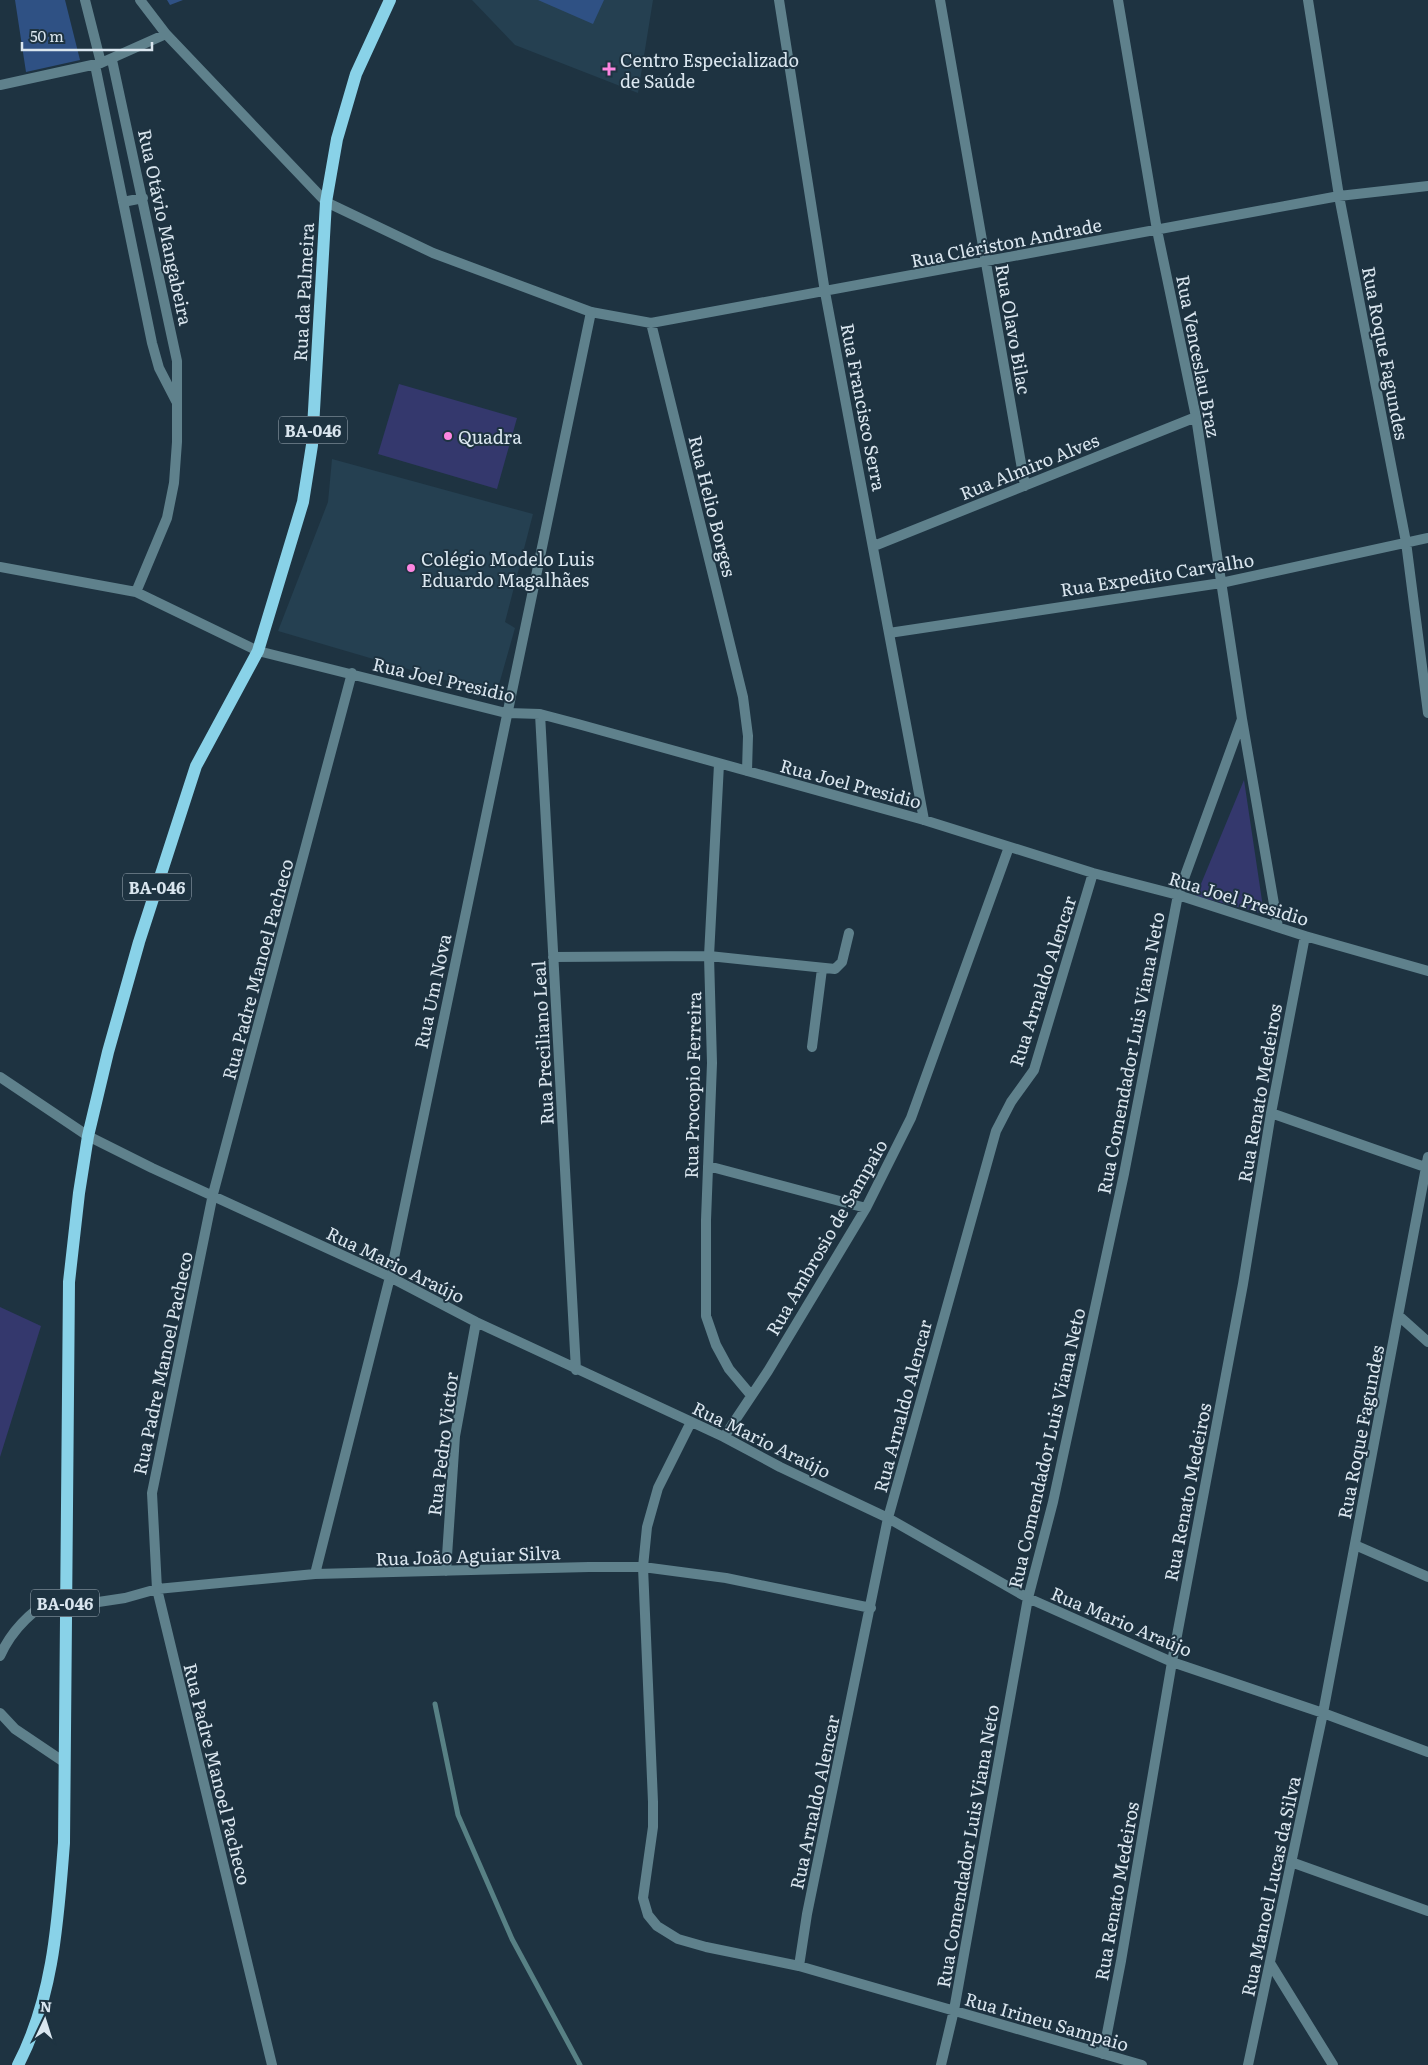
<svg xmlns="http://www.w3.org/2000/svg" width="1428" height="2065" viewBox="0 0 1428 2065" font-family="Literata,serif">
<style>
.built{fill:#254051}
.green{fill:#34386d}
.lines{fill:none;stroke-linecap:round;stroke-linejoin:round}
.stream{stroke:#588185;stroke-width:5}
.building{fill:#2f5184}
.service{stroke:#5f818c;stroke-width:10}
.minor{stroke:#5f818c;stroke-width:10}
.tertiary{stroke:#5f818c;stroke-width:10}
.primary{stroke:#89d2e8;stroke-width:12}
.poi-dot{fill:#fd86e1;stroke:#1e3341;stroke-width:2}
.labels{text-anchor:middle;dominant-baseline:central;stroke-width:4;stroke-linejoin:round;paint-order:stroke}
.shield{fill:#1e3341;stroke:#a2b0bb;stroke-width:1}
.shield-label{font-size:16px;font-weight:bold;fill:#dae6ef}
.poi-label{font-size:18px;fill:#dae6ef;stroke:#1e3341;text-anchor:start}
.street-label{font-size:18px;fill:#dae6ef;stroke:#1e3341}
</style>
<rect width="100%" height="100%" fill="#1e3341"/>
<path class="built" d="M472,0H653L638,93L515,45Z
M332,459L533,514L505,622L515,628L496,695L278,631L328,502Z"/>
<path class="green" d="M399,384L517,418L497,489L378,454Z
M1244,780L1264,914L1196,896Z
M0,1307L41,1326L0,1457Z"/>
<g class="lines">
<path class="stream" d="M435,1704L458,1815L512,1939L580,2065"/>
</g>
<path class="building" d="M15,0H65L80,60L26,72Z
M167,0H183L170,5Z
M538,0H604L593,24Z"/>
<g class="lines">
<path class="service" d="M0,1656C13,1627 37,1606 65,1592
M0,1713L15,1729L64,1762"/>
<path class="minor" d="M85,0L101,63
M140,0L166,34L326,202
M779,0L825,292L924,820
M940,0L1025,486
M1118,0L1157,230L1196,417L1242,719L1278,927
M1308,0L1339,196L1406,542L1428,713
M112,60L177,361V442L174,483L167,518L136,592
M95,65L152,343L159,368L176,401
M0,85L101,63L166,34
M123,202L143,198
M651,323L743,697L748,736L747,771
M874,546L1196,417
M0,567L136,592L258,651L506,713L540,714L578,724L924,820L1093,873L1178,895L1305,936L1428,971
M889,633L1221,583L1428,538
M540,714L576,1370
M719,764L709,956L712,1063L706,1220V1316L716,1345L729,1369L750,1394
M553,957L709,956L835,969L842,962L849,933
M812,1047L822,969
M0,1077L88,1136L152,1168L390,1277L476,1322L724,1437L780,1467L888,1518L1028,1598L1172,1662L1323,1713L1428,1752
M1271,1113L1428,1168
M708,1166L866,1208
M1399,1316L1428,1342
M691,1422L658,1488L647,1527L643,1567L653,1802V1827L643,1898L648,1915L657,1926L678,1939L706,1947L799,1966L1142,2065
M724,1437L768,1371L866,1208L911,1118L1009,847
M1355,1545L1428,1577
M446,1571L455,1436L476,1322
M315,1574L390,1277L591,312L651,323L1339,196L1428,186
M65,1607L125,1598L157,1589L315,1574L589,1567H643L726,1578L871,1608
M1291,1862L1428,1911
M1270,1963L1333,2065
M799,1966L807,1914L888,1518L996,1131L1011,1102L1034,1070L1093,873
M1103,2054L1121,1961L1172,1662L1243,1284L1271,1113L1305,936
M272,2065L157,1589L152,1493L213,1194L352,673
M941,2065L954,2010L1028,1598L1053,1502L1124,1174L1178,895L1242,719
M1248,2065L1323,1713L1428,1157"/>
<path class="tertiary" d="M326,202L433,253L591,312"/>
<path class="primary" d="M18,2065C54,1996 58,1918 64,1843L69,1282L79,1193L88,1136L108,1052L139,942L196,766L258,651L303,502L312,445L326,202L337,139L356,74L390,0"/>
</g>
<g class="poi-dot">
<path d="M606.5 61.5h5v5h5v5h-5v5h-5v-5h-5v-5h5z"/>
<circle cx="448" cy="436" r="5"/>
<circle cx="411" cy="568" r="5"/>
</g>
<g class="labels">
<g class="shield">
<rect x="279" y="416.5" width="68" height="27" rx="4"/>
<rect x="123" y="873.5" width="68" height="27" rx="4"/>
<rect x="31" y="1589.5" width="68" height="27" rx="4"/>
</g>
<g class="shield-label">
<text x="313" y="430">BA-046</text>
<text x="157" y="887">BA-046</text>
<text x="65" y="1603">BA-046</text>
</g>
<g class="poi-label">
<text x="620" y="59">Centro Especializado<tspan x="620" dy="21">de Saúde</tspan></text>
<text x="458" y="436">Quadra</text>
<text x="421" y="558">Colégio Modelo Luis<tspan x="421" dy="21">Eduardo Magalhães</tspan></text>
</g>
<g class="street-label">
<text transform="translate(166 227) rotate(78)">Rua Otávio Mangabeira</text>
<text transform="translate(1006 242) rotate(-11)">Rua Clériston Andrade</text>
<text transform="translate(303 292) rotate(-87)">Rua da Palmeira</text>
<text transform="translate(1014 329) rotate(80)">Rua Olavo Bilac</text>
<text transform="translate(1386 353) rotate(79)">Rua Roque Fagundes</text>
<text transform="translate(1199 356) rotate(79)">Rua Venceslau Braz</text>
<text transform="translate(864 407) rotate(79)">Rua Francisco Serra</text>
<text transform="translate(1029 466) rotate(-22)">Rua Almiro Alves</text>
<text transform="translate(713 506) rotate(76)">Rua Helio Borges</text>
<text transform="translate(1157 574) rotate(-9)">Rua Expedito Carvalho</text>
<text transform="translate(444 679) rotate(13)">Rua Joel Presidio</text>
<text transform="translate(851 783) rotate(15)">Rua Joel Presidio</text>
<text transform="translate(1239 898) rotate(17)">Rua Joel Presidio</text>
<text transform="translate(257 969) rotate(-75)">Rua Padre Manoel Pacheco</text>
<text transform="translate(1042 981) rotate(-72)">Rua Arnaldo Alencar</text>
<text transform="translate(432 991) rotate(-78)">Rua Um Nova</text>
<text transform="translate(542 1043) rotate(-93)">Rua Preciliano Leal</text>
<text transform="translate(1130 1053) rotate(-79)">Rua Comendador Luis Viana Neto</text>
<text transform="translate(692 1085) rotate(-89)">Rua Procopio Ferreira</text>
<text transform="translate(1259 1093) rotate(-80)">Rua Renato Medeiros</text>
<text transform="translate(826 1237) rotate(-60)">Rua Ambrosio de Sampaio</text>
<text transform="translate(396 1264) rotate(26)">Rua Mario Araújo</text>
<text transform="translate(162 1363) rotate(-78)">Rua Padre Manoel Pacheco</text>
<text transform="translate(902 1406) rotate(-75)">Rua Arnaldo Alencar</text>
<text transform="translate(1360 1432) rotate(-79)">Rua Roque Fagundes</text>
<text transform="translate(762 1439) rotate(26)">Rua Mario Araújo</text>
<text transform="translate(442 1444) rotate(-83)">Rua Pedro Victor</text>
<text transform="translate(1046 1448) rotate(-77)">Rua Comendador Luis Viana Neto</text>
<text transform="translate(1187 1492) rotate(-79)">Rua Renato Medeiros</text>
<text transform="translate(468 1555) rotate(-2)">Rua João Aguiar Silva</text>
<text transform="translate(1122 1621) rotate(23)">Rua Mario Araújo</text>
<text transform="translate(218 1774) rotate(76)">Rua Padre Manoel Pacheco</text>
<text transform="translate(814 1802) rotate(-78)">Rua Arnaldo Alencar</text>
<text transform="translate(967 1846) rotate(-80)">Rua Comendador Luis Viana Neto</text>
<text transform="translate(1270 1886) rotate(-78)">Rua Manoel Lucas da Silva</text>
<text transform="translate(1116 1891) rotate(-80)">Rua Renato Medeiros</text>
<text transform="translate(1047 2021) rotate(16)">Rua Irineu Sampaio</text>
</g>
</g>
<g transform="translate(45 2020) rotate(4)" stroke="#1e3341" stroke-width="4" paint-order="stroke">
<path d="M0-4L9 19L0 12L-9 19Z" fill="#dae6ef"/>
<text y="-8" font-size="14" font-weight="bold" text-anchor="middle" fill="#dae6ef">N</text>
</g>
<path d="M22 42v8h130v-8" fill="none" stroke="#dae6ef" stroke-width="2.5"/>
<text x="30" y="42" font-size="15" fill="#dae6ef" stroke="#1e3341" stroke-width="4" paint-order="stroke">50 m</text>
</svg>
